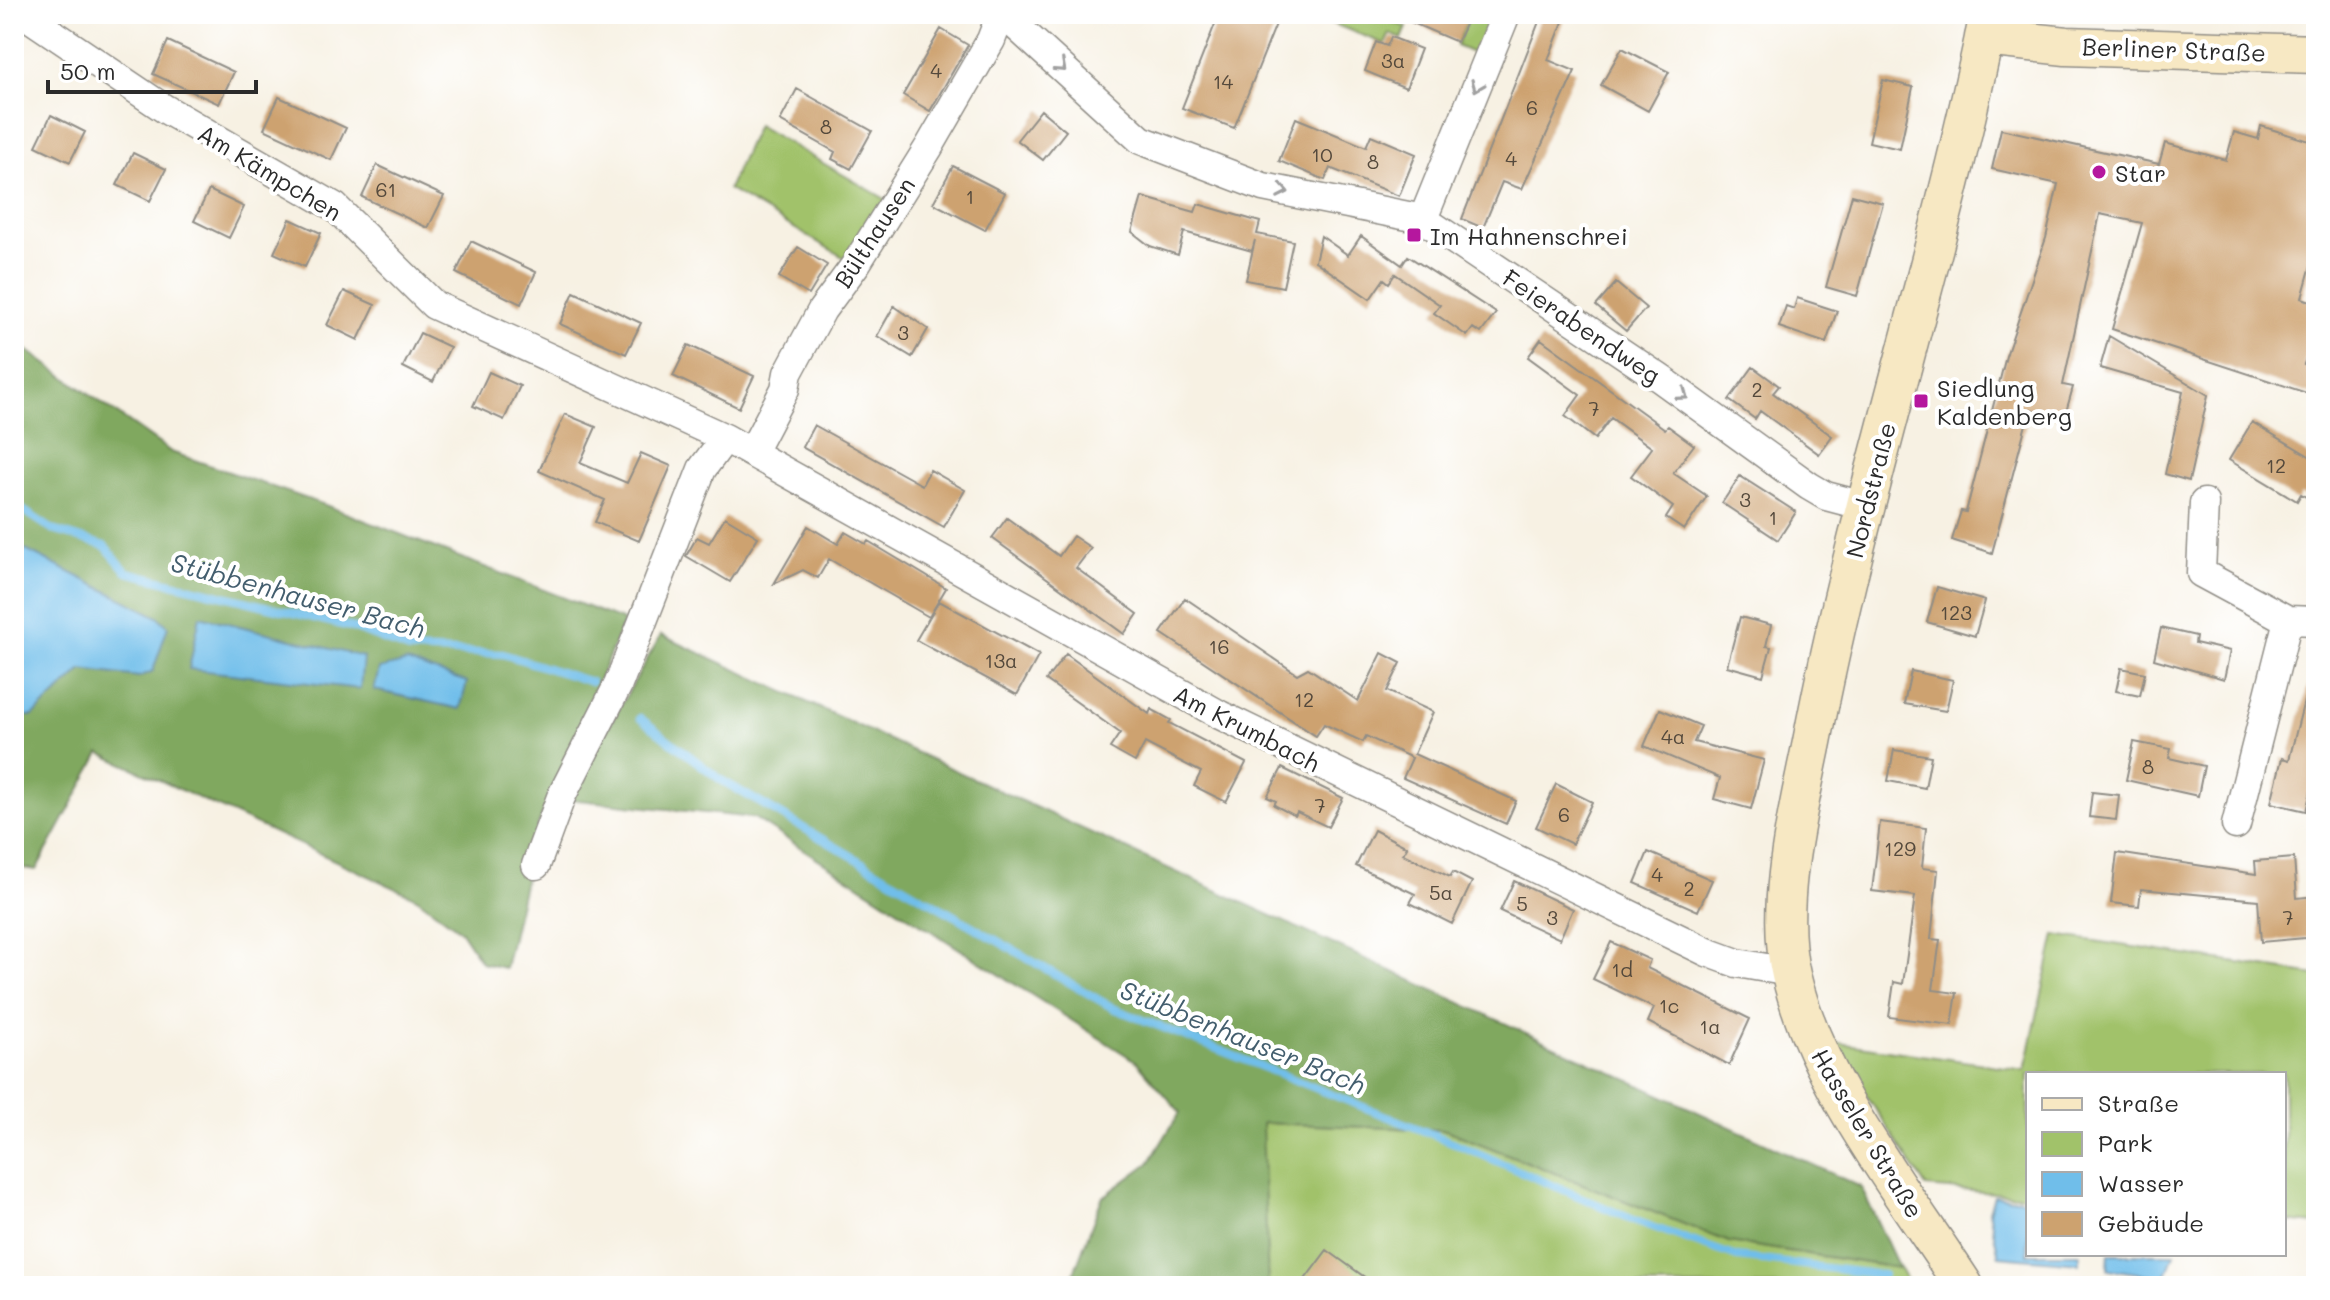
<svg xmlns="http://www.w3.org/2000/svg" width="2330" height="1300" viewBox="0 0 2330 1300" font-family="Mali,sans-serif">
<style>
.green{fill:#a1c26a;stroke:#66764a;stroke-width:2}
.forest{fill:#80a85e;stroke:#566a44;stroke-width:2}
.water{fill:#70beea;stroke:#4e748a;stroke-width:2}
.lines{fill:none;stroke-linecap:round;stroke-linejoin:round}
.stream{stroke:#70beea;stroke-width:8}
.building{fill:#cda26f}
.street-casing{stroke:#918e87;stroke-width:31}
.secondary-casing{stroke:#918e87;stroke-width:41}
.street{stroke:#fff;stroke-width:28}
.secondary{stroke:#f7e8c3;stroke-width:38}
.oneway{stroke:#a0a0a0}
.poi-dot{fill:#b5179e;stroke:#fff;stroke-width:3}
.labels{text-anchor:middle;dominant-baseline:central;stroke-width:8;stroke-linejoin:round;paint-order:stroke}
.number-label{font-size:20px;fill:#54493c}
.street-label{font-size:24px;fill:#2b2b2b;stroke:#fff}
.poi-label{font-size:24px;fill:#2b2b2b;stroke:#fff;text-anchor:start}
.water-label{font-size:26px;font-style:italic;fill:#435e6e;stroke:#fff}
</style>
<rect width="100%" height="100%" fill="#fff"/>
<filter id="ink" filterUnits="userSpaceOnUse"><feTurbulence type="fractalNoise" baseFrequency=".0125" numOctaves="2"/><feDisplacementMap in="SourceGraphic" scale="16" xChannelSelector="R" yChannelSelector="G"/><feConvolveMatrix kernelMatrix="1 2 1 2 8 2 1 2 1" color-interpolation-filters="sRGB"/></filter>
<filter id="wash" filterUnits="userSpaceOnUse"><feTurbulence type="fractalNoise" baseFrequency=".006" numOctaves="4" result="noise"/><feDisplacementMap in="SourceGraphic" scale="32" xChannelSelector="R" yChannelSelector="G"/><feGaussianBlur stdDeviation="1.8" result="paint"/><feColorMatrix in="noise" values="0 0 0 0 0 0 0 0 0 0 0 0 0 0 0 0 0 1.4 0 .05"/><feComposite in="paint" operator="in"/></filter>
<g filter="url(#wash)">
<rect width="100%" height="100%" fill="#f7f1e3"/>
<path class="green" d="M1316,14H1384L1388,16L1387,20L1407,27L1402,39L1390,34L1385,44L1315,17Z
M1470,14H1493L1477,55L1456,46Z
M757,125L887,200L848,260L728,189Z
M2055,935L2316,975V1224L2284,1221V1074H2028V1196L1926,1187L1832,1042L2025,1070Z
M1261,1123L1446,1130L1729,1242L1899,1268L1911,1286H1268Z"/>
<path class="forest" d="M14,341L171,452L325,505L624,621L537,827L505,968L482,963L460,930L417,898L100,753L36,870L14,867Z
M661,635L1861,1187L1899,1268L1729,1242L1446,1130L1262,1123L1268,1286H1069L1102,1198L1149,1163L1180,1112L1137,1062L754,818L567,799Z"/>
<path class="water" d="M14,544L158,617L168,626L153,671L139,677L82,670L33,716H14Z
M200,616L363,657L360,689L189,669Z
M407,662L467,682L460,709L374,690L379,669Z
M1994,1196L2028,1200V1254H2081L2079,1263L1999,1256L1989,1211Z
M2109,1254H2174L2165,1277L2108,1269Z"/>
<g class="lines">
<path class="stream" d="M14,504L53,530L105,546L127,572L350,627L409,650L503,654L591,682
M640,718L721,780L1113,1008L1457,1144L1636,1221L1737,1257L1883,1275"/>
</g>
<g id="blocks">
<path class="building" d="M1219,14H1280L1234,128L1182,108Z
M1392,14H1470L1457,42Z
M1542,14H1566L1548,60L1575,71L1522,189L1502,182L1483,228L1462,219Z
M941,29L968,45L930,111L903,95Z
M1391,37L1421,49L1406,88L1365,71L1376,42L1387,46Z
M168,41L234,72L219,104L153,74Z
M1622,48L1669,72L1648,111L1601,85Z
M1883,80L1913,87L1900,149L1869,142Z
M797,89L872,131L851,169L832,159L835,152L780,121Z
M279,97L346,128L331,160L264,129Z
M1041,110L1066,131L1043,160L1017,140Z
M51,115L85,132L70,162L36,146Z
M1296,118L1366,147L1371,135L1416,154L1399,196L1330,168L1325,180L1279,161Z
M2261,126L2316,143V247L2302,298L2316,303V329L2304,364L2316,368V396L2112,329L2142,223L2100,214L2063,385L2073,387L2064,419L2030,409L1992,553L1952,540L1961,511L1966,512L2006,356L2046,238L2058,184L1992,169L2001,129L2159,164L2165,143L2226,160L2234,132L2258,139Z
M133,153L166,169L150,201L117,185Z
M377,165L444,196L428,228L362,197Z
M953,166L1005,193L985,230L933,203Z
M209,190L244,207L229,238L194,221Z
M1852,195L1883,203L1857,296L1826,287Z
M1142,197L1195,212L1198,204L1260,222L1257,234L1293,241L1283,287L1246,280L1255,240L1252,251L1184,232L1178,255L1150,246L1132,232Z
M290,219L321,233L305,267L274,253Z
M1321,236L1348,255L1361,236L1402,265L1408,256L1496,313L1481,333L1473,328L1467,336L1434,313L1440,305L1395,274L1389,283L1384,279L1370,299L1315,261Z
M471,241L536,272L521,304L456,273Z
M798,247L827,265L809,295L779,277Z
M1616,283L1646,308L1626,331L1596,306Z
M344,291L375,305L358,340L327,325Z
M574,292L641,323L626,354L560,324Z
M1797,298L1837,311L1826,343L1779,327L1786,306L1794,309Z
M894,306L928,329L912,357L877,336Z
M420,333L450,347L433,382L403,367Z
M2109,336L2208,395L2189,481L2165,474L2183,392L2100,368Z
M1541,339L1665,429L1668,426L1694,445L1673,473L1707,496L1684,530L1666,518L1673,507L1631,476L1652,448L1611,418L1595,439L1565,416L1580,395L1528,357Z
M688,345L754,376L739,408L673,376Z
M1753,367L1779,386L1773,393L1832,436L1819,454L1760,411L1755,419L1729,400Z
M489,372L520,386L504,420L473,406Z
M565,414L596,427L580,463L627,483L641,453L671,466L639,541L595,522L605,500L539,471Z
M2252,422L2316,460V503L2301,494L2297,501L2229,460Z
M814,425L922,485L930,470L965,490L944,527L802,447Z
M1740,476L1796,512L1778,540L1722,503Z
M725,517L758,537L730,582L686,556L697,537L709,543Z
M1007,518L1059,556L1073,536L1091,548L1076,568L1138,614L1124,634L992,538Z
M808,526L838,544L845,532L866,544L868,541L946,588L929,617L829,559L818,578L803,570L774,584Z
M1937,587L1985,601L1975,636L1927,622Z
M1185,598L1297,674L1308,668L1358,701L1382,653L1401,663L1387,691L1433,712L1414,754L1516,801L1506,824L1403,778L1412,758L1366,736L1363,742L1324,724L1316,736L1161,633Z
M939,601L1039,655L1017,695L916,640Z
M1740,617L1771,625L1766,646L1771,647L1763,676L1727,666Z
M2161,628L2196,636L2195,643L2230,651L2224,679L2154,659Z
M1066,654L1149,714L1151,709L1171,720L1169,723L1246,763L1226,802L1194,786L1201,772L1145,743L1135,762L1110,748L1120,733L1046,680Z
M2121,668L2145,673L2140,696L2116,691Z
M1911,671L1953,680L1946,711L1904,704Z
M2308,685L2316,686V792L2311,791L2306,811L2271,803L2282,758L2289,760Z
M1660,709L1701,726L1694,742L1764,760L1751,809L1714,799L1720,778L1644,746Z
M2134,742L2171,749L2169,758L2204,766L2198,796L2126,780Z
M1894,750L1931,756L1925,788L1888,781Z
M1282,768L1343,798L1328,827L1297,812L1295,816L1274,805L1276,801L1267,797Z
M1556,784L1592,802L1572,844L1536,827Z
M2092,792L2119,795L2116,820L2089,817Z
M1880,822L1926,828L1922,868L1938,870L1931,939L1940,940L1933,990L1957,993L1952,1025L1889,1017L1894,982L1903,984L1915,896L1872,891Z
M1374,830L1407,847L1403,854L1450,877L1453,872L1472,882L1452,924L1410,903L1415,894L1356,866Z
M1648,852L1712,880L1698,911L1635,883Z
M2117,853L2256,874L2255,861L2294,858L2297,898L2316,896V937L2261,942L2258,900L2141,889L2139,906L2111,903Z
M1514,881L1573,909L1560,939L1500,911Z
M1611,942L1650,960L1647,968L1750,1019L1729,1065L1648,1022L1654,1008L1593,979Z
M1327,1250L1377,1286H1300Z"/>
</g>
</g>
<g filter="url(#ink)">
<use href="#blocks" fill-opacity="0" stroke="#918e87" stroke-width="2"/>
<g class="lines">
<defs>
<path id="street" d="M24,14L165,109L335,207L434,305L725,438L1220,715L1707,952L1737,963L1790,972
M1003,14L1141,140L1263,187L1423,219L1661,379L1809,486L1826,496L1864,506
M1423,219L1506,14
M752,452L785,389L788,373L822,310L856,264L929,147L991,40L1001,14
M2204,503L2201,573L2288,620L2316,621
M2236,825L2288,620
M536,865L561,797L618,685L702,469L725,438"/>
<path id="secondary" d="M1984,37L2066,46L2316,54
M1964,1286C1903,1192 1817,1084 1791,975C1774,905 1798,811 1812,742C1859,496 1939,259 1989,14"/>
</defs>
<use href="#street" class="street-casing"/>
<use href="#secondary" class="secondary-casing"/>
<use href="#street" class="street"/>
<use href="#secondary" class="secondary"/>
</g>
<defs><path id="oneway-chevron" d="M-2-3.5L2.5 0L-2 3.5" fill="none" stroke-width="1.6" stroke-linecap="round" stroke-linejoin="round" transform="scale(2)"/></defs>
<g class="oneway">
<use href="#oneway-chevron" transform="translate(1061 67) rotate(42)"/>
<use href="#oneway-chevron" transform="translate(1477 86) rotate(112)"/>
<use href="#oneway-chevron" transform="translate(1283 191) rotate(11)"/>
<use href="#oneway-chevron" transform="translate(1683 395) rotate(36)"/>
</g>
</g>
<g class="poi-dot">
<circle cx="2099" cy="172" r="8"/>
<rect x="1406" y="227" width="16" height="16" rx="4"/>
<rect x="1913" y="393" width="16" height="16" rx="4"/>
</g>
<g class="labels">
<g class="number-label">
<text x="1393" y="60">3a</text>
<text x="936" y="70">4</text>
<text x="1223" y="81">14</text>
<text x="1532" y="107">6</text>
<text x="826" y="126">8</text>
<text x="1322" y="154">10</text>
<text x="1511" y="158">4</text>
<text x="1373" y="161">8</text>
<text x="386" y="189">61</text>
<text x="970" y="196">1</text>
<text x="903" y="332">3</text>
<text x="1757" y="389">2</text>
<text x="1594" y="408">7</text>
<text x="2276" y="465">12</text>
<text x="1745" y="499">3</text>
<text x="1773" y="517">1</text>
<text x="1956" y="612">123</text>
<text x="1219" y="646">16</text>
<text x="1001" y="660">13a</text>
<text x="1304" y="699">12</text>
<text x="1673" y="736">4a</text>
<text x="2148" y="766">8</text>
<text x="1320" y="805">7</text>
<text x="1564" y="814">6</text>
<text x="1900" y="848">129</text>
<text x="1657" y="874">4</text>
<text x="1689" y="888">2</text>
<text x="1441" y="892">5a</text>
<text x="1522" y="903">5</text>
<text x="1552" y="917">3</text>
<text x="2288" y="917">7</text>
<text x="1622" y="969">1d</text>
<text x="1669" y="1005">1c</text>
<text x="1710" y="1026">1a</text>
</g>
<g class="street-label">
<text transform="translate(2174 49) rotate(2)">Berliner Straße</text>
<text transform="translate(270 172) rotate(31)">Am Kämpchen</text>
<text transform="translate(874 232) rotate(-57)">Bülthausen</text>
<text transform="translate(1582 326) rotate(34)">Feierabendweg</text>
<text transform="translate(1870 490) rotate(-76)">Nordstraße</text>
<text transform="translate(1247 728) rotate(27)">Am Krumbach</text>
<text transform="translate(1868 1133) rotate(59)">Hasseler Straße</text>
</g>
<g class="poi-label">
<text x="2115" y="172">Star</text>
<text x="1430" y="235">Im Hahnenschrei</text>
<text x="1937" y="387">Siedlung<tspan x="1937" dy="28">Kaldenberg</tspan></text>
</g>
<g class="water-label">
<text transform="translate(298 595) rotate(15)">Stübbenhauser Bach</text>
<text transform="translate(1243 1037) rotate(22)">Stübbenhauser Bach</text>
</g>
</g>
<rect width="2330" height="1300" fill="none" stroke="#fff" stroke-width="48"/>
<rect x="2026" y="1072" width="260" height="184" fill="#ffffff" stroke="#aaaaaa" stroke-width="2"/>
<rect x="2042" y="1098" width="40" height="12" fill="#f7e8c3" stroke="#aaaaaa" stroke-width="2"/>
<text x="2098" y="1112" font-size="24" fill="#2b2b2b">Straße</text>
<rect x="2042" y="1132" width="40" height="24" fill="#a1c26a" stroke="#aaaaaa" stroke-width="2"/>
<text x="2098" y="1152" font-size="24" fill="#2b2b2b">Park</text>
<rect x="2042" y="1172" width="40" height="24" fill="#70beea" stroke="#aaaaaa" stroke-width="2"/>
<text x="2098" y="1192" font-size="24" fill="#2b2b2b">Wasser</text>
<rect x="2042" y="1212" width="40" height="24" fill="#cda26f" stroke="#aaaaaa" stroke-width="2"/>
<text x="2098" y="1232" font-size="24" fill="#2b2b2b">Gebäude</text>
<path d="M48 80v12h208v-12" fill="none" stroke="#2b2b2b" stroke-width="4"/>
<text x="60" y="80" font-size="24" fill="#2b2b2b" stroke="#ffffff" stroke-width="6" paint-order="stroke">50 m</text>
</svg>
